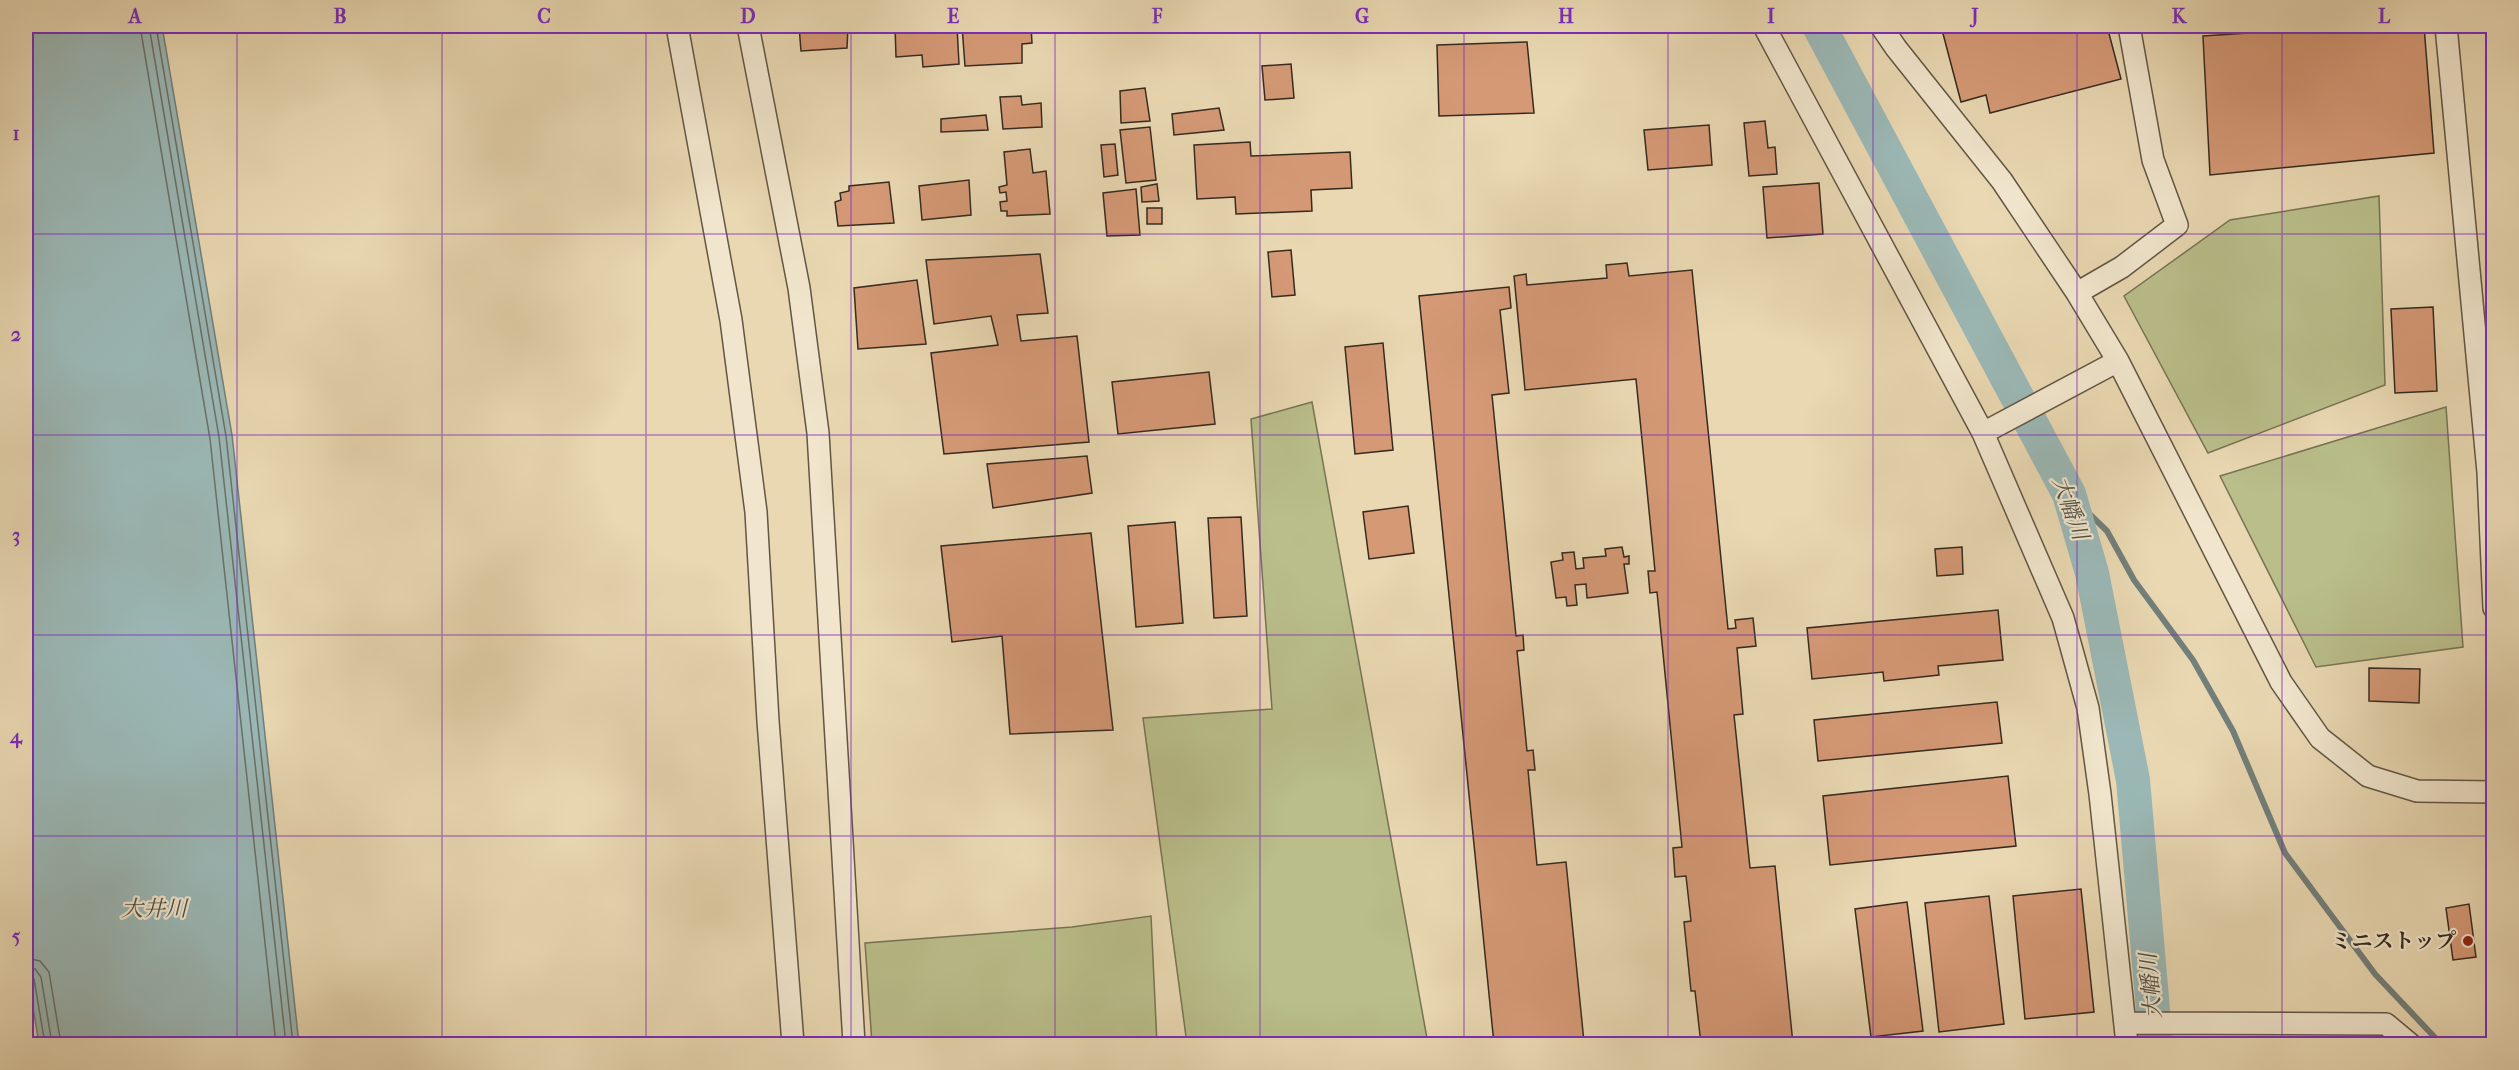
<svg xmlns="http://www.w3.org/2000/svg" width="2519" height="1070" viewBox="0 0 2519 1070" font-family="'IM FELL French Canon','Noto Serif JP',serif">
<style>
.green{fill:#b9be8a;stroke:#777454;stroke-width:1.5}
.water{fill:#9bb8b6;stroke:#727f7a;stroke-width:1.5}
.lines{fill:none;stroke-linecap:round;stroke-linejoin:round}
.shore{stroke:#68716a;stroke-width:1.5}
.stream{stroke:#727f7a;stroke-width:6}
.river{stroke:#9bb8b6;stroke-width:34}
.building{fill:#d59976;stroke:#352a1f;stroke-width:1.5}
.minor-casing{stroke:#625644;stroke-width:24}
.minor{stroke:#f1e6cd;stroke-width:21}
.grid{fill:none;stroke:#7b2cbf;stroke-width:1.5;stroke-opacity:0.55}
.poi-dot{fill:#8f2418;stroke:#f1e6cd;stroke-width:2}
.labels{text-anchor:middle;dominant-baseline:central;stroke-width:4.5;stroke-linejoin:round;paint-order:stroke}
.poi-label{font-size:21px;font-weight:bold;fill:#352a1f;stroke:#f1e6cd;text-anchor:end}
.water-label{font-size:22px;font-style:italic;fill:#4e4e45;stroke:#f1e6cd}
.neatline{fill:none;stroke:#7b2cbf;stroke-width:2}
.grid-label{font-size:20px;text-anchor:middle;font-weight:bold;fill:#7b2cbf}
</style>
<rect width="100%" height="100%" fill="#e9d8b2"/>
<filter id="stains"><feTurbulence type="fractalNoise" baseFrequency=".00333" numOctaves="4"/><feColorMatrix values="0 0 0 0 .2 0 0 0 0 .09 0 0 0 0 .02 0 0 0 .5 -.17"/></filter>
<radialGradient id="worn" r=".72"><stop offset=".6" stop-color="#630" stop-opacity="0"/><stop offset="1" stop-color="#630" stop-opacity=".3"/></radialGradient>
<path class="green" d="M2379,196L2385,385L2208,453L2124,296L2230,220Z
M1312,402L1428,1044H1187L1143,718L1272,709L1251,419Z
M2446,407L2463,647L2316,667L2220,476Z
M1151,916L1157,1044H872L865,943L1072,927Z"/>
<path class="water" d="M26,26H162L232,435L299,1044H39L26,964Z"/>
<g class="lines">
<path class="shore" d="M140,26L210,439L276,1044
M149,26L219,437L286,1044
M156,26L226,436L293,1044
M26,958L40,961L49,972L61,1044
M26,967L35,969L41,977L52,1044
M26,974L31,975L34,979L45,1044"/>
<path class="stream" d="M2069,494L2107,531L2134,580L2193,660L2233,731L2285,853L2375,974L2441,1044"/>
<path class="river" d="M1819,26L2069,494L2092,573L2133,780L2156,1044"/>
</g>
<path class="building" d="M799,26H848L847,48L801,51Z
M895,26H957L959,64L923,67L922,55L896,57Z
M962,26H1031L1032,43L1022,44V63L965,66Z
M1941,26H2107L2121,79L1990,113L1986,95L1961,102Z
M2356,26H2424L2434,153L2210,175L2203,36Z
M1527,42L1534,113L1439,116L1437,45Z
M1291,64L1294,98L1265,100L1262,66Z
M1145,88L1150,121L1121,123L1120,91Z
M1021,96L1022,105L1041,103L1042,127L1003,129L1000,97Z
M1219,108L1224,130L1174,135L1172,114Z
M986,115L988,130L941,132V119Z
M1765,121L1768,148L1775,147L1777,174L1749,176L1744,123Z
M1709,125L1712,165L1648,170L1644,130Z
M1150,127L1156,180L1126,183L1120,130Z
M1250,142L1251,156L1350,152L1352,188L1311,190L1312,211L1236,214L1235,197L1197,199L1194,145Z
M1115,144L1118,175L1104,177L1101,145Z
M1030,149L1033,173L1046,171L1050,214L1007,216V211H1001L1000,202L1007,201L1006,192L1000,193L999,187L1007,185L1004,152Z
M969,180L971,215L922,220L919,186Z
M889,182L894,223L838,226L835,202L841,200L840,193L849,191V186Z
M1819,183L1823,234L1767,238L1763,187Z
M1157,184L1159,201L1142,202L1141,187Z
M1136,189L1140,235L1107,236L1103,193Z
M1147,208H1162V224H1147Z
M1291,250L1295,295L1272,297L1268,252Z
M1040,254L1048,313L1017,315L1021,341L1077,336L1089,442L944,454L931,353L998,345L991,316L934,324L926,260Z
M1627,263L1629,276L1692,270L1728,629L1736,628L1735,620L1753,618L1756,646L1737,648L1743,714L1734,715L1750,868L1775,866L1793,1044H1701L1695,991H1691L1684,922L1691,921L1686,876L1675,877L1673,848L1682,847L1657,592L1650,593L1648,571H1655L1636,379L1525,390L1514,276L1526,274L1527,285L1607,278L1606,265Z
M917,280L926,344L858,349L854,288Z
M1509,287L1511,308L1500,310L1509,393L1492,395L1516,636L1523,635L1524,650L1517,651L1527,751L1533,750L1535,770H1528L1537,865L1566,862L1584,1042L1569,1044H1494L1419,296Z
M2433,307L2437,391L2395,393L2391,309Z
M1383,343L1393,450L1355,454L1345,347Z
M1209,372L1215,424L1118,434L1112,382Z
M1087,456L1092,493L993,508L987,464Z
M1408,506L1414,553L1369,559L1363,512Z
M1241,517L1247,616L1214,618L1208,518Z
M1175,522L1183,623L1136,627L1128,526Z
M1091,533L1113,730L1010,734L1002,636L952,642L941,546Z
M1622,547L1624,557L1629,556V564H1624L1628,593L1587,598L1586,584L1575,585L1577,605L1567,606L1566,597L1556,598L1551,562L1563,560L1562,553L1574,552L1576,569L1584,568L1583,558L1606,556L1605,549Z
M1962,547L1963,574L1937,576L1935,549Z
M1998,610L2003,660L1938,666L1939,675L1884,681L1883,672L1812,679L1807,628Z
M2369,668L2420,669L2419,703L2369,701Z
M1997,702L2002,743L1818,761L1814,720Z
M2008,776L2016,846L1830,865L1823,796Z
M2081,889L2094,1012L2025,1019L2013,896Z
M1989,896L2004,1024L1939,1032L1925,903Z
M1907,902L1923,1031L1871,1037L1855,909Z
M2469,904L2476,957L2453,960L2446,908Z"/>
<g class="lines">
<defs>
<path id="minor" d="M677,26L731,320L756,512L768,721L793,1044
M748,26L799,288L818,433L854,1044
M1764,26L1983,433L2063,618L2088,708L2100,794L2127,1044
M1881,26L1896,48L2002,181L2077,293L2118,361L2281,682L2320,738L2368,776L2417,791L2494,792
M2446,26L2488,472L2494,608
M2077,293L2122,267L2177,225L2153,160L2129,26
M1983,433L2118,361
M2125,1023L2386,1024L2410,1044"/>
</defs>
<use href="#minor" class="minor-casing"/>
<use href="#minor" class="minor"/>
</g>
<path class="grid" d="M237,26V1044M442,26V1044M646,26V1044M851,26V1044M1055,26V1044M1260,26V1044M1464,26V1044M1668,26V1044M1873,26V1044M2077,26V1044M2282,26V1044M26,234H2494M26,435H2494M26,635H2494M26,836H2494"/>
<circle class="poi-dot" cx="2468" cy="941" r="6"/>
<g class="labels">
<g class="poi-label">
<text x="2456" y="941">ミニストップ</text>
</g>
<g class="water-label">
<text transform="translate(2070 508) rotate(70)">大幡川</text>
<text x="154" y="909">大井川</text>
<text transform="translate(2151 986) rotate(-95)">大幡川</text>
</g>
</g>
<rect width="2519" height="1070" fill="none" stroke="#e9d8b2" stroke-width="66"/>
<rect x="33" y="33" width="2453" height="1004" class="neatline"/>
<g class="grid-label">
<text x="135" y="23">A</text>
<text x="340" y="23">B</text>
<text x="544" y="23">C</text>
<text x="748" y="23">D</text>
<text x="953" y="23">E</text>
<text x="1157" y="23">F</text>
<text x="1362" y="23">G</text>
<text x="1566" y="23">H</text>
<text x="1771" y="23">I</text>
<text x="1975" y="23">J</text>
<text x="2179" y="23">K</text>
<text x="2384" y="23">L</text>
<text x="16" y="140">1</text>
<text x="16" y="341">2</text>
<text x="16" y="542">3</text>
<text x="16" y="743">4</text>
<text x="16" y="943">5</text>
</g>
<rect width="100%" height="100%" filter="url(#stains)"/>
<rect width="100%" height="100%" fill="url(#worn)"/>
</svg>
